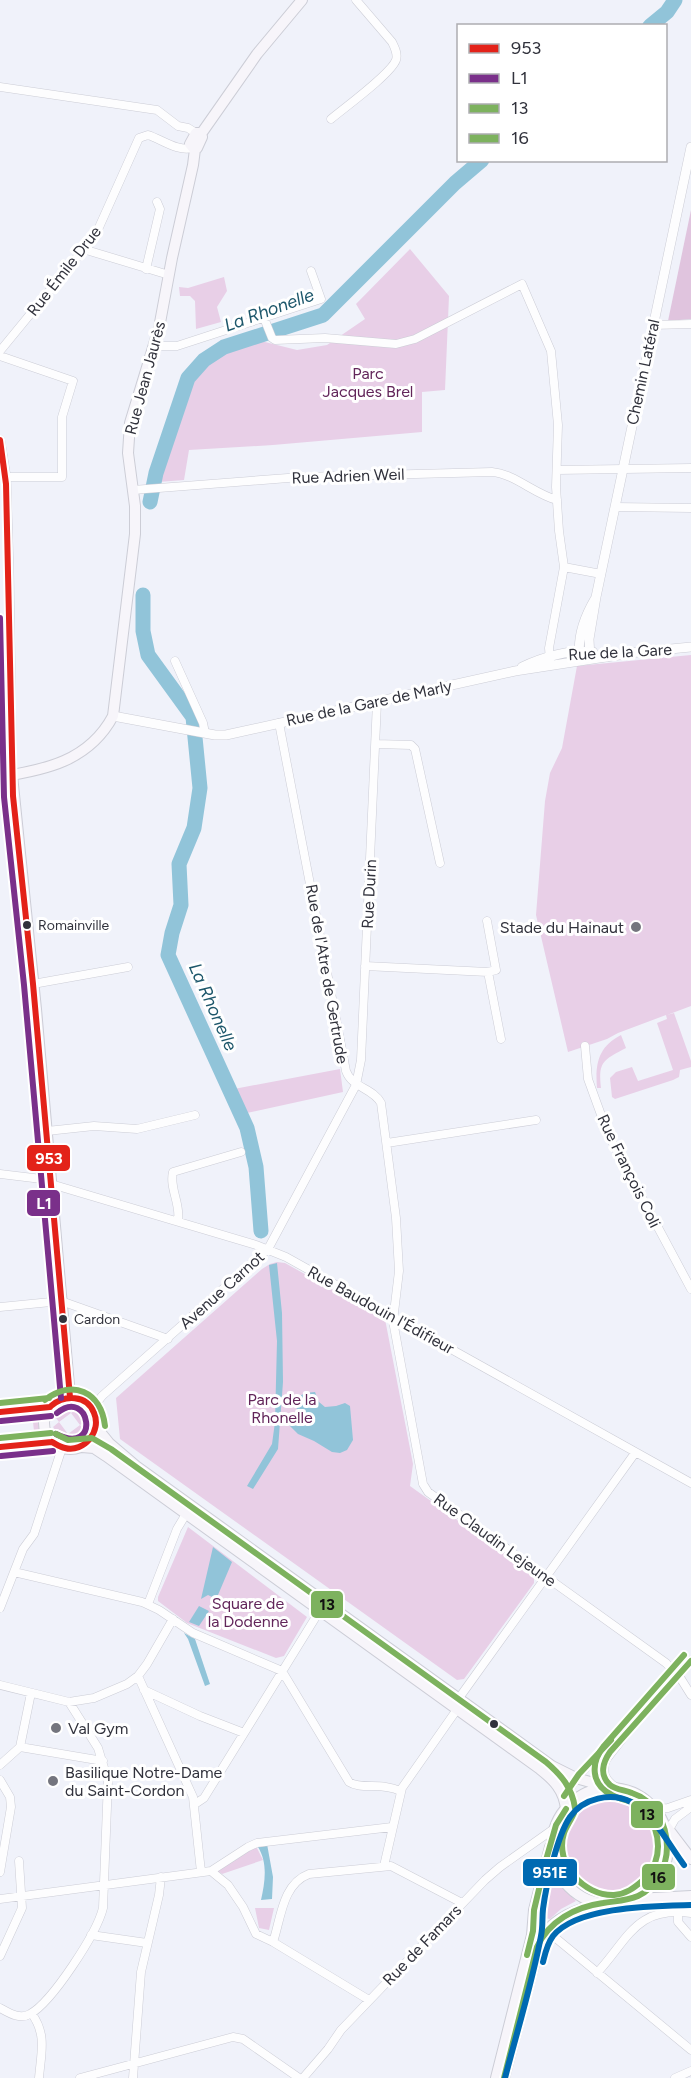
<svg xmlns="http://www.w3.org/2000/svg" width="691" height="2078" viewBox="0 0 691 2078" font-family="Figtree,sans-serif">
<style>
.green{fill:#e8cfe7;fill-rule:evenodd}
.forest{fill:#e0c4de}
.water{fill:#91c4d9}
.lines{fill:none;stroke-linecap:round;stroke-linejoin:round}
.river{stroke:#91c4d9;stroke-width:15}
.minor-casing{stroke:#cccdd6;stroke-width:9}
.tertiary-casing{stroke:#cccdd6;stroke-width:10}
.secondary-casing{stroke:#cccdd6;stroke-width:12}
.minor{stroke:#fdfdfe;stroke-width:8}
.tertiary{stroke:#fdfdfe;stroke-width:9}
.secondary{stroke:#f7f5fa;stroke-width:10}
.bus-1-casing{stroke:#fff;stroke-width:10}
.bus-2-casing{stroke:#fff;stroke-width:10}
.bus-3-casing{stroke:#fff;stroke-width:10}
.bus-4-casing{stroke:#fff;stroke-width:10}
.bus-5-casing{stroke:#fff;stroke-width:10}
.bus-1{stroke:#e32219;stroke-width:6}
.bus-2{stroke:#7a308a;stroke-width:6}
.bus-3{stroke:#7db25e;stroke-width:6}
.bus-4{stroke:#7db25e;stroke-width:6}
.bus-5{stroke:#006ab2;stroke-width:6}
.bus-dot{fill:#31323c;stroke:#fff;stroke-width:2}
.poi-dot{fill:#74757e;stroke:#fff;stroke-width:2}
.labels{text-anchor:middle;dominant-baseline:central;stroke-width:6;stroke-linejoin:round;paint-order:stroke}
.bus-label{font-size:14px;fill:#31323c;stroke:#fff;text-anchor:start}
.street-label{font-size:16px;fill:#31323c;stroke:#fff}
.park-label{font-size:16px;fill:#62255a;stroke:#fff}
.poi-label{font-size:16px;fill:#31323c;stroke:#fff;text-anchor:start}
.water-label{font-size:18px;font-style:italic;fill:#1d576b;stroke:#fff}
.line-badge{stroke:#fff;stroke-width:2}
.badge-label{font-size:16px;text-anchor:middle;font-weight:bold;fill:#fff}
.pale-badge-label{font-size:16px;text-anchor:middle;font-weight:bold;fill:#111}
</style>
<rect width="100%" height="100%" fill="#f0f2fa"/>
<path class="green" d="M410,249L449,296L445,390L422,392V432L273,445L189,450L184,480L158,482L192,383L204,365L224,353L261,341L297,350L327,345L365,319L356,304Z
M224,277L227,291L217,307L221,322L196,329L195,301L190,296H180L179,287L188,288Z
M691,655V1006L667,1015L674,1013L691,1061V1067L680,1070L679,1077L673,1080L615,1099L612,1097L610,1078L616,1072L632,1067L638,1081L673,1070L657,1023L667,1019L666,1015L618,1033L607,1039L568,1052L536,915L545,801L550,773L562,748L577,666Z
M621,1035L626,1048C603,1060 598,1062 601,1088H597C595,1064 598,1047 621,1035Z
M340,1069L343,1092L247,1113L234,1089Z
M277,1262L285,1263L385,1319L413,1464L410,1486L534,1575V1583L464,1679L457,1680L120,1439L116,1398L262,1269L270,1264Z
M66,1406L71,1413L78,1408L87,1420L80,1425L86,1432L74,1441L68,1434L62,1439L53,1427L59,1422L54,1415ZM71,1413L80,1425L68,1434L59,1422Z
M32,1413L39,1418C41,1426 43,1435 35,1440Z
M188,1527L307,1617L284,1656L276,1658L187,1623L158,1601V1597Z
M561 1845a49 49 0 1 1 98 0a49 49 0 1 1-98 0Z
M256,1846L263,1860L222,1874L216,1870Z
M549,1874H553L565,1890L576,1901L561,1909L550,1919L539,1917Z
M255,1908H274L269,1930L259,1928Z"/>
<path class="forest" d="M691,210V319L668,321Z"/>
<path class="water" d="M277,1263L282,1313L283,1382L278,1449L253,1489L247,1486L272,1444L275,1422L277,1341L269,1265Z
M315,1392L319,1402L325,1407L336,1406L345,1403L350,1406L353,1440L347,1450L340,1453L332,1452L314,1441L298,1434L288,1424L296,1415L298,1397L305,1393Z
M213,1547L232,1562L215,1602L214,1598L208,1595L201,1599Z
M199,1606L209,1611L199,1626L189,1622Z
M184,1633L195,1639L210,1684L205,1686L188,1639Z
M267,1844L273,1877L272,1899L261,1900C265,1882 268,1863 258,1847Z"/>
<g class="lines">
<path class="river" d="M650,26L667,12L675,0
M150,502L156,473L188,378L204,360L224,347L323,315L455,183L482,160
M143,595V631L148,655L193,717L200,788L194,828L179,864L181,905L172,933L168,955L247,1128L256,1167L261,1231"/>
<defs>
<path id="minor" d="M0,87L157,110L178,126L188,128L196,133
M331,119C344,108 391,74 396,60C398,54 395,48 392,42L356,0
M83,249L169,275
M146,269L160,209L157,202
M264,318L272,338L275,340L325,338L396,344L415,339L522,284L551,351L558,425L556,487L559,531L564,567L549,648L550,661
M653,325L691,324
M154,346H177L321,299L311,271
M0,351L96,234L139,138L148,135C161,139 178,152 192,148
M0,356L73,381L62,417V477H6
M557,470L691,468
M133,490L301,477L492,472C515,474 534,494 557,500
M615,507L691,508
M564,567L601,574
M175,661L203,723L205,733
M279,723L346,1071C352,1088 373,1088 381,1103L396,1218L399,1271L393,1321L423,1484L428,1492L666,1663L681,1679L691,1695
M376,744L411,745L415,749L440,863
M487,921L496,970L488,972L501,1039
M365,966L488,972
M33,984L128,967
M585,1046L588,1079L608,1134L691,1289
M47,1131L94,1126L137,1129L195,1115
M387,1143L536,1120
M0,1174L50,1180
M51,1184L256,1245L286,1257L691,1483
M178,1221C181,1204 169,1188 173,1172L241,1152
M0,1307L61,1301L168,1339
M92,1409L102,1396L268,1249L356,1085L361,1060L377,702
M14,1572L142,1602L159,1610L193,1633L282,1671L349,1782C361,1790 382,1782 400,1791
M148,1604L177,1529L186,1514
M0,1608L23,1549L34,1534L62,1448
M138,1676L193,1797L201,1872
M0,1685L69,1702L94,1698L127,1684L138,1676L147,1664L173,1619
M144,1690L200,1716L244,1733
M20,1747L103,1761
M0,1765L20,1747L31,1693
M0,1780L10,1797L11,1807L0,1872
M195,1804L204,1798L322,1607
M654,1809L668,1808L691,1800
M667,1833L675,1819L691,1807
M384,1866L402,1788L458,1708L459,1698L635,1453
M211,1871L248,1847L257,1843L392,1827
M0,1899L211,1871L228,1885L243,1907L256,1934L273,1942L369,2000
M678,1912V1922L691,1937
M546,1930L691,2050
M91,1935L147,1943
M273,1942C281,1919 282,1884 309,1874L391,1866L462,1903
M0,1956L22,1908L19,1861
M597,1973C629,1938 636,1906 691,1913
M0,2008C9,2013 20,2020 30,2014C52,2002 97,1933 103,1908L108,1781L98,1748L69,1702
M32,2014C47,2035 41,2053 39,2078
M80,2078L233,2037L243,2039L299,2078
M133,2078L141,1972L159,1895L161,1877
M303,2078L328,2049L341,2030L485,1880L500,1867L555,1828
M675,2078L691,2071"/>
<path id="tertiary" d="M0,440L6,477L9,573L12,775
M619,654L691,647
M580,658C577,638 585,616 595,599
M590,659L589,639L596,597L691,147
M522,667C543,657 571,649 593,652
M113,716L215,735H226L515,671L625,654
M616,1788C605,1781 600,1772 606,1759L642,1713L691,1661
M564,1796L579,1774L625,1728"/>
<path id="secondary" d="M196,133H200L202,137L197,148L194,149L190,144Z
M201,134L257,54L302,0
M12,775L36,1009L70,1397
M0,777C45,770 89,761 113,716L135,534V506L128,453L130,423L159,328L172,258L193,165L195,149
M44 1423a26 26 0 1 1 52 0a26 26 0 1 1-52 0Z
M0,1412L50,1407
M96,1427L109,1443L136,1466L552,1766L576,1778L611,1788
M0,1447L52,1442
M82,1447L94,1448L106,1456L540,1769C554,1780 564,1790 566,1809
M552 1846a58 58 0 1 1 116 0a58 58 0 1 1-116 0Z
M666,1826L691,1859
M637,1899L691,1896
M496,2078L532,1935L534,1910L550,1847
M504,2078L541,1938C555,1917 577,1909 600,1904"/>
</defs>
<use href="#minor" class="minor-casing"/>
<use href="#tertiary" class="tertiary-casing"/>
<use href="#secondary" class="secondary-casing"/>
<use href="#minor" class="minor"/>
<use href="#tertiary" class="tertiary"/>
<use href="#secondary" class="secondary"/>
<defs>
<path id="bus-1" d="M0,440L6,484L13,796L33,984L70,1397
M51,1406C64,1395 87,1394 94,1413C102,1431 84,1453 65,1448C60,1447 56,1444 52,1442
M0,1412L50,1407
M0,1447L52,1442"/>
<path id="bus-2" d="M0,618L4,797L24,985L61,1398
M1,1421L51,1416
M56,1434C102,1457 90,1386 57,1413
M1,1456L53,1451"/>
<path id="bus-3" d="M45,1400C72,1379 101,1391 105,1426
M0,1403L49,1398
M56,1434L68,1440L92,1438L111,1449L546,1762C561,1775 572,1787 575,1808
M0,1438L51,1433
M574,1813C571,1820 566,1827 564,1833C554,1864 584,1896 614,1895C626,1894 634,1888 642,1881C649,1875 653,1870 655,1863C663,1841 654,1814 634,1803C627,1800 619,1799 612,1795C591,1785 590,1763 604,1746L684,1655"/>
<path id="bus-4" d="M564,1796L579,1774L611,1740
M527,1955L533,1931L534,1910L546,1860L556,1825L566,1809
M504,2078L537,1947C549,1921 575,1907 603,1903C615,1901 627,1901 638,1896C656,1888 667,1866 667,1847C667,1824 654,1800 632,1793C625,1790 616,1790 610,1785C599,1775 603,1762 610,1752L691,1661"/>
<path id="bus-5" d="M543,1962C545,1954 547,1944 553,1936C577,1906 655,1906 691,1905
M505,2078C517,2031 532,1984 541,1936C543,1927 542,1918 543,1909C546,1886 557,1836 570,1817C583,1798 611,1792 631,1802C655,1815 668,1844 684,1865"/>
</defs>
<use href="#bus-1" class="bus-1-casing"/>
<use href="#bus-2" class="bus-2-casing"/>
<use href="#bus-3" class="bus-3-casing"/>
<use href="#bus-4" class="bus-4-casing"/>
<use href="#bus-5" class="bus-5-casing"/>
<use href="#bus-1" class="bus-1"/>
<use href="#bus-2" class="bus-2"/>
<use href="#bus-3" class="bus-3"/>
<use href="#bus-4" class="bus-4"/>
<use href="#bus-5" class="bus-5"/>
</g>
<g class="bus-dot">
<circle cx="27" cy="925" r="5"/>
<circle cx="63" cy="1319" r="5"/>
<circle cx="494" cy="1724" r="5"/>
</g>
<g class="poi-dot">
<circle cx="636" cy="927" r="6"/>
<circle cx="56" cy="1728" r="6"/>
<circle cx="53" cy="1781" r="6"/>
</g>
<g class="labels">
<g class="bus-label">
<text x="38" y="925">Romainville</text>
<text x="74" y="1319">Cardon</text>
</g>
<g class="street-label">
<text transform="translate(64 271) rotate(-52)">Rue Émile Drue</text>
<text transform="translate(643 372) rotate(-78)">Chemin Latéral</text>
<text transform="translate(145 378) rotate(-75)">Rue Jean Jaurès</text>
<text transform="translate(348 476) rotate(-2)">Rue Adrien Weil</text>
<text transform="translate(620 652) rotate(-3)">Rue de la Gare</text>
<text transform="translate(369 703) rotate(-12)">Rue de la Gare de Marly</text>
<text transform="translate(369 894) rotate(-87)">Rue Durin</text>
<text transform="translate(327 974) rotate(80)">Rue de l'Atre de Gertrude</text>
<text transform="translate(629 1171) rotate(64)">Rue François Coli</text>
<text transform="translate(222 1290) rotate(-42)">Avenue Carnot</text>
<text transform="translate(381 1310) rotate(29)">Rue Baudouin l'Édifieur</text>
<text transform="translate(495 1540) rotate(36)">Rue Claudin Lejeune</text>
<text transform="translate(422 1945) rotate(-46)">Rue de Famars</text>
</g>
<g class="park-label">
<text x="368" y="373">Parc<tspan x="368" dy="18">Jacques Brel</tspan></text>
<text x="282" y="1399">Parc de la<tspan x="282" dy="18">Rhonelle</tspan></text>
<text x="248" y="1603">Square de<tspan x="248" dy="18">la Dodenne</tspan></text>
</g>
<g class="poi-label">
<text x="624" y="927" text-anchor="end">Stade du Hainaut</text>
<text x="68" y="1728">Val Gym</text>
<text x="65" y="1772">Basilique Notre-Dame<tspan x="65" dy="18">du Saint-Cordon</tspan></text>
</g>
<g class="water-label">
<text transform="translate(269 310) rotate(-20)">La Rhonelle</text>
<text transform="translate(213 1007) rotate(66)">La Rhonelle</text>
</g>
</g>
<g class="line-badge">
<rect x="26" y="1144" width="45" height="28" rx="6" fill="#e32219"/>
<rect x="26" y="1189" width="35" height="28" rx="6" fill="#7a308a"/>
<rect x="310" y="1590" width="34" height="29" rx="6" fill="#7db25e"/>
<rect x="630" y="1800" width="34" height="29" rx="6" fill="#7db25e"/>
<rect x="522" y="1858" width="56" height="29" rx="6" fill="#006ab2"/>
<rect x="641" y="1863" width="35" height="28" rx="6" fill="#7db25e"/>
</g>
<g class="badge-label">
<text x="49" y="1164">953</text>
<text x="44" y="1209">L1</text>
<text x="550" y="1878">951E</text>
</g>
<g class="pale-badge-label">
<text x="327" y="1610">13</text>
<text x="647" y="1820">13</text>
<text x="658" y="1883">16</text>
</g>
<rect x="457" y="24" width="210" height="138" fill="#ffffff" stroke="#adadb1" stroke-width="1.5"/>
<rect x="469" y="44" width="30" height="9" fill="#e32219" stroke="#adadb1" stroke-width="1.5"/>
<text x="511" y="54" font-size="18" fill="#31323c">953</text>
<rect x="469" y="74" width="30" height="9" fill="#7a308a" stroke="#adadb1" stroke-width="1.5"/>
<text x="511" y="84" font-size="18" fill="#31323c">L1</text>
<rect x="469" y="104" width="30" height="9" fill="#7db25e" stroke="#adadb1" stroke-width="1.5"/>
<text x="511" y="114" font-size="18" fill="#31323c">13</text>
<rect x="469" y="134" width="30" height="9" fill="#7db25e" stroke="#adadb1" stroke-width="1.5"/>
<text x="511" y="144" font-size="18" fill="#31323c">16</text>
</svg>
